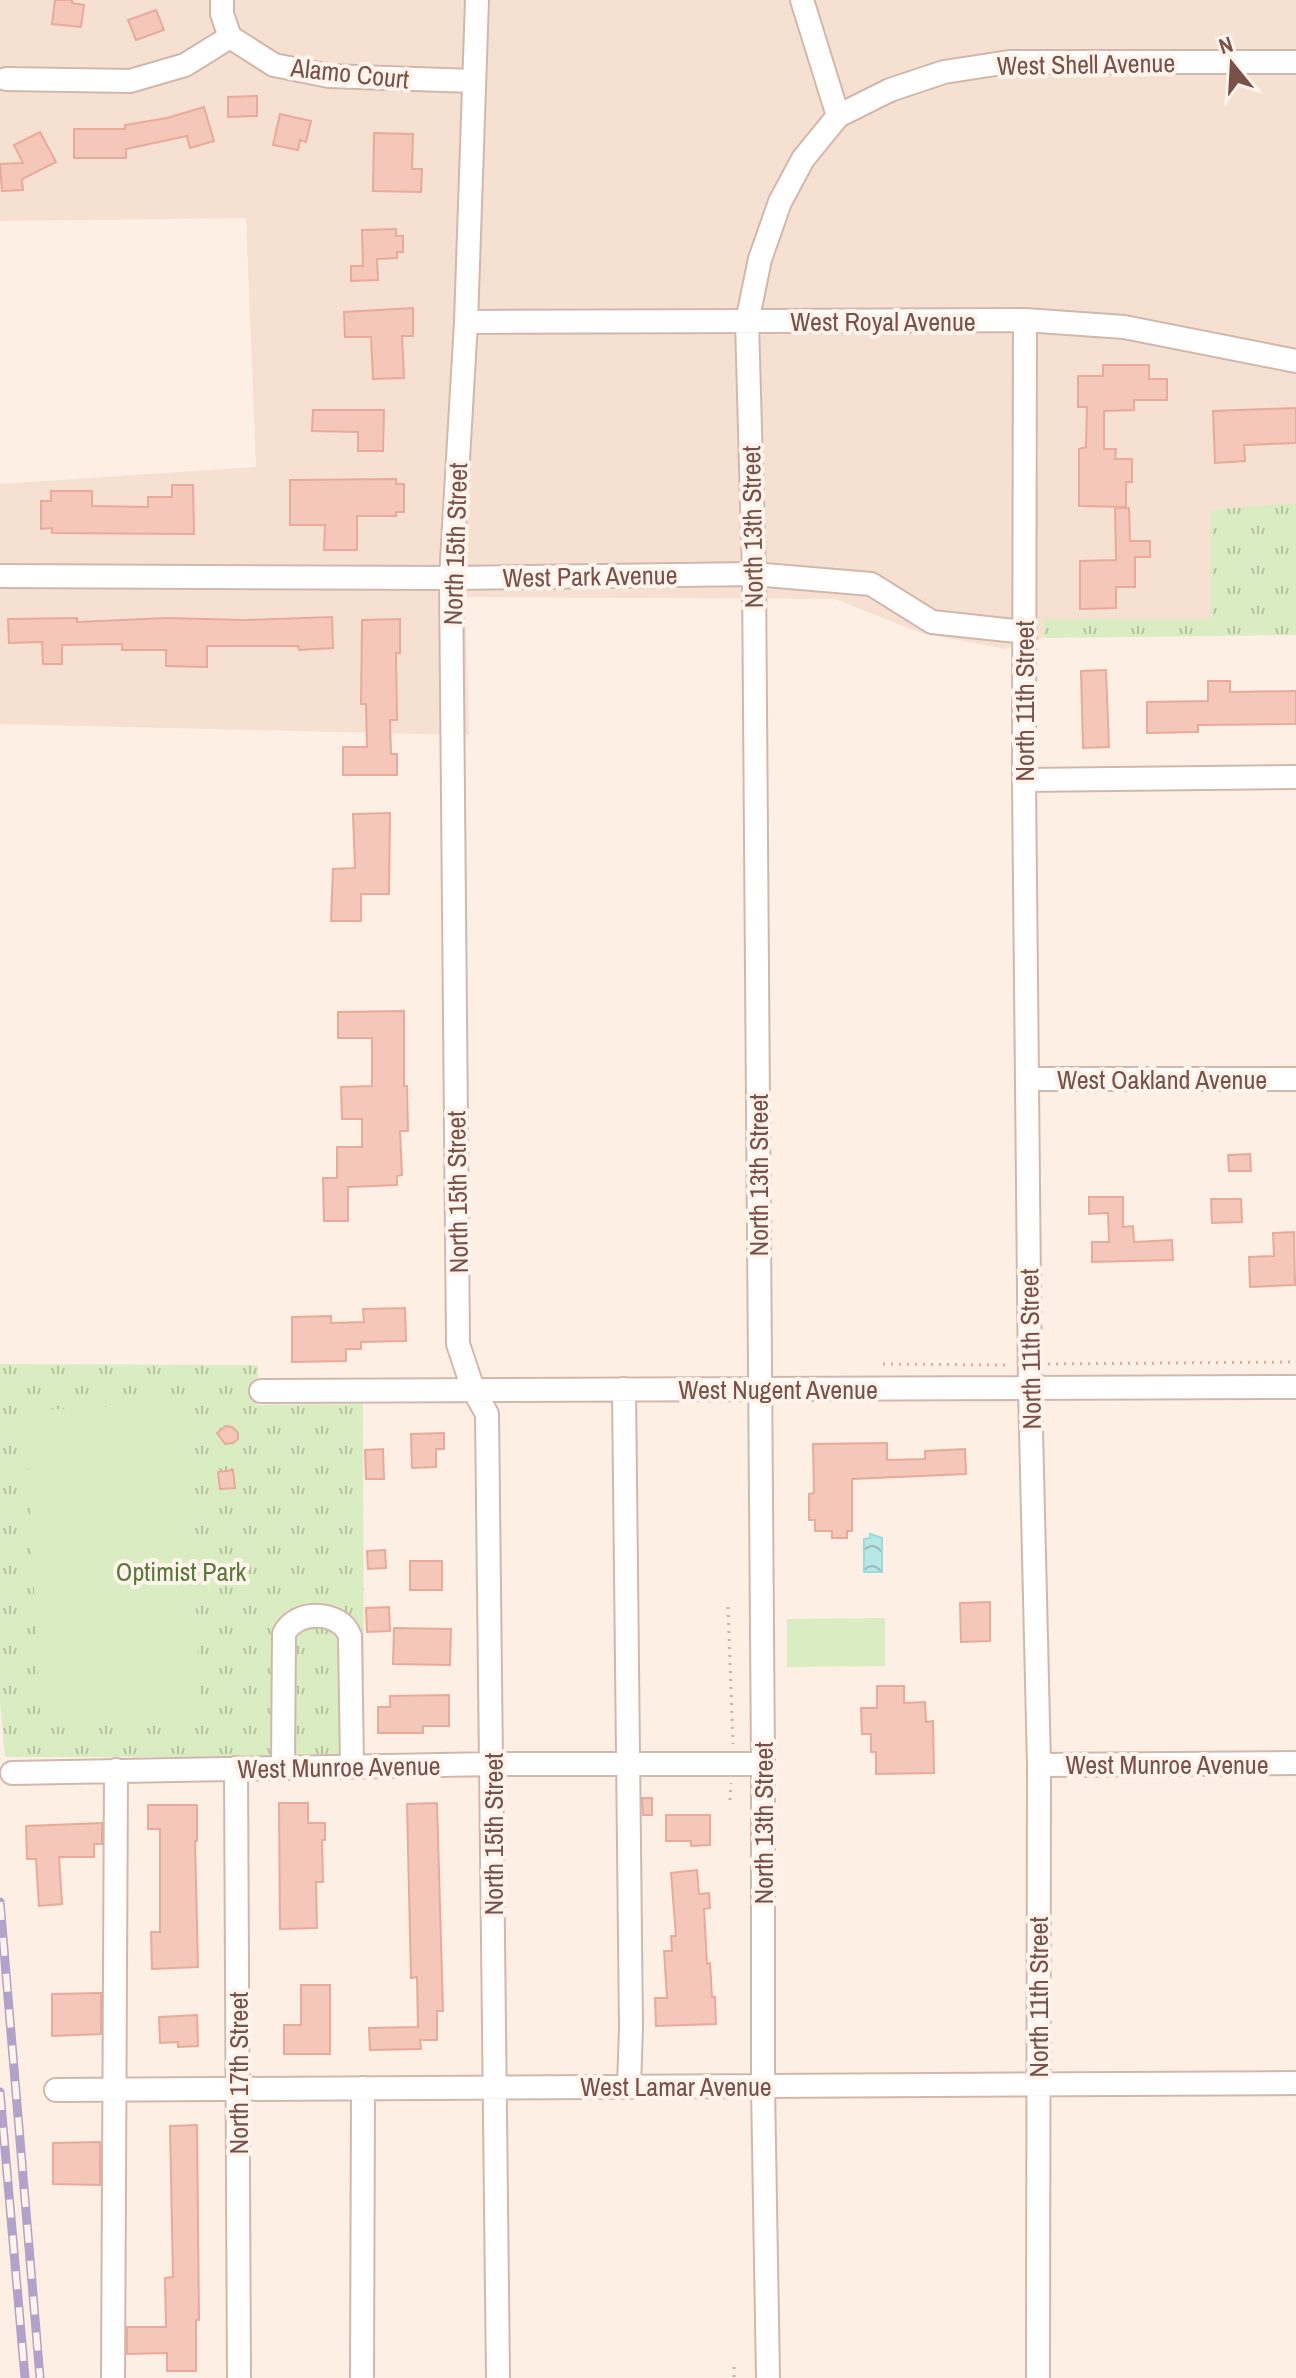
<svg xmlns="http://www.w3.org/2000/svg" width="1296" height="2378" viewBox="0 0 1296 2378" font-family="'Archivo Narrow',sans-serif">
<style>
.residential{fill:#f6e0d2}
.park{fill:url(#park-tufts)}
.pitch{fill:#daecc2}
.water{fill:url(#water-waves);stroke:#9ddbda;stroke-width:2}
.building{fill:#f4c7ba;stroke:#e8aa9a;stroke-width:2}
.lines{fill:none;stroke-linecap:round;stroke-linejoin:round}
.minor-casing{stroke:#d2b7ac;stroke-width:26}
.path{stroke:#daaa9d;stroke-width:3;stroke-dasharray:2 6;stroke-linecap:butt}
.minor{stroke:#fff;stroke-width:22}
.rail-casing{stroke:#b0a2c8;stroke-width:9}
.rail{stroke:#fff4ec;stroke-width:6;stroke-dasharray:18;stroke-linecap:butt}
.labels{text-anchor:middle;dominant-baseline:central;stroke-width:8;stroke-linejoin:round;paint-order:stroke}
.street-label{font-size:26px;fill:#785148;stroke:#fff4ec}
.park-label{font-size:26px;fill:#58783c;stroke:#fff4ec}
</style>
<defs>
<pattern id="park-tufts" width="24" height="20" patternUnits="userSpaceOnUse" patternTransform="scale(2)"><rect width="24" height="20" fill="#daecc2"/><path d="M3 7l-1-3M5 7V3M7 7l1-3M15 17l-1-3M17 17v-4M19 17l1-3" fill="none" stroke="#b6c2a0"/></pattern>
<pattern id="water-waves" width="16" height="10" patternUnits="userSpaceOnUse" patternTransform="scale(2)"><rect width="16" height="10" fill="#b7e8e7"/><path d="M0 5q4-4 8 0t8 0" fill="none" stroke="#9abebd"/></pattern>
</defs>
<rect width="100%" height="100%" fill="#fdefe4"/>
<path class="residential" d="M0,0H1296V504L1211,510L1212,619H1045L1044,638L1005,649L921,633L835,599L465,597L469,735L0,724V484L256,467L246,218L0,221Z"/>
<path class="park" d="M1280,504H1296V635L1044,638V619H1211V510Z
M0,1364L258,1365L257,1405L363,1404L364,1757H5L0,1702Z"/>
<path class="pitch" d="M186,1402L201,1719L41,1728L25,1411Z
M885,1618V1666L787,1667V1619Z"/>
<path class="water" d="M870,1534L882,1538V1572H864V1539L870,1538Z"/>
<path class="building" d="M55,0H72V3L84,5L81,27L52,24Z
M156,10L164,30L136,40L128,20Z
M257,96V116L228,117V97Z
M204,107L214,141L190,148L187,136L126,149V158H74V129H125V125L167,118Z
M280,114L311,121L306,142L300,140L298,150L273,145Z
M40,132L56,162L22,179L23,190L2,191L0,164L23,163L14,145Z
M374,133L413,134L412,169H422L421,192L373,191Z
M396,229V236H403V252H397V258L377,259L378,280L351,281V266H363L362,230Z
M413,308V336H402L404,378L373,379L371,337H345L344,312Z
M1103,365H1149V379H1167V400H1134V410L1104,411V449H1116L1115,459H1132V482H1126V507L1079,506V449L1086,447L1087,407H1078V376H1103Z
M1296,408V443L1244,445L1245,461L1215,463L1213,411Z
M313,410H384L383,451H358V432L312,431Z
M396,479V484H404V512H396V516H357V550H324L325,525H290V480Z
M172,485H193L194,534L52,533V528L41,529V501H51V491H92V506L148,507V497H172Z
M1115,508H1129L1130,541H1150V557H1135V587H1116V608L1080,609V561L1116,560Z
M332,617L333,648L299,650L298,646H207V667L166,666V650H122V644L62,645V664H43L42,642L9,643L8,619L77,618V622L167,618L244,620Z
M400,619V653H396L397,720H390L391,754H397V775H343V747H367L366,704H361L362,620Z
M1106,670L1109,747L1083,748L1081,671Z
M1208,681H1230V692L1296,691V724L1198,725V732L1147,733V702L1208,701Z
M390,813L389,894H361V921H331L333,869L355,868L353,814Z
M404,1011V1086H407L408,1131H400L402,1175L397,1176V1185L348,1187V1221H324L323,1178H337V1147H362V1119H342L341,1087L372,1086V1038H338V1012Z
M1250,1154L1251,1171H1229L1228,1155Z
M1089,1197H1123V1227L1133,1226L1134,1242L1172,1240L1173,1260L1092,1262V1242H1109L1108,1213L1089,1214Z
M1211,1199H1241L1242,1222L1212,1223Z
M1294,1232L1295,1285L1250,1287L1249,1257L1274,1256L1273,1233Z
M405,1308L406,1341L361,1342V1349H346V1361L292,1362V1317L331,1316V1323L364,1322L363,1309Z
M226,1426L232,1427L238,1433V1439L233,1443L225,1444L217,1433Z
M444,1433V1449H436V1467L412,1468L411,1434Z
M887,1443V1460L925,1459V1451L965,1449L966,1474L852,1479V1531H847V1538H832V1531H815V1520H809V1494L814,1493L813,1444Z
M383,1449L384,1479H366L365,1450Z
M233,1470L235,1488L220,1489L218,1472Z
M385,1550L386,1568L368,1569L367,1551Z
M410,1561H442V1590H410Z
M990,1602V1641L961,1642L960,1603Z
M389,1607L390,1631L367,1632L366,1608Z
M394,1628L451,1629L450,1665L393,1664Z
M877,1686H904V1703L925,1702L926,1722L933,1721L934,1773L876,1774V1752H871V1734H862L861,1708H877Z
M449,1695V1726H423V1733H378V1707H390V1696Z
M642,1798H652V1815H643Z
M279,1803H308V1823H325V1840H322L323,1882H316L317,1928L280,1929Z
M437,1803L443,2011H437V2040H420L421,2049L370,2050L369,2028L418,2027L417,1977L411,1978L407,1804Z
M148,1805H197V1841H195L198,1967L152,1969L151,1932H160V1829H148Z
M666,1815H710V1845L691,1846V1841H666Z
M102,1823V1844H94V1857H59L62,1904L39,1906L36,1859H27L26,1826Z
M697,1870L699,1894L709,1893L710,1908L704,1909L707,1964L710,1963L712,1997H715L716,2024L656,2026L655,1998H667L664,1951H672L671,1936H676L671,1873Z
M301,1985H330V2054H284V2025H301Z
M101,1993V2034L52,2036V1994Z
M197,2015L198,2046L178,2047V2042L160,2043L159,2017Z
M197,2125L199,2320H196V2371H167V2353L127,2354V2327H166L165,2278L173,2277L170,2126Z
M100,2142V2185L53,2184V2143Z"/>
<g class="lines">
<defs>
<path id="minor" d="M222,0V14L230,37
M477,0L466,322L451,578L458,1344L473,1389L487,1414L498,2378
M6,79L130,81L185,65L230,37L274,65L329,76L473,81
M838,116L890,90L944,72L1009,62H1296
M1025,320L1024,780L1030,1388L1039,1765L1038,2378
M466,322L1025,320L1124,327L1296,361
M0,576L451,578L754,574L871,584L932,622L1025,632
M1024,780L1296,777
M1027,1079H1296
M624,1389L631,2028L629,2086
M261,1391L1296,1387
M1039,1765L1296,1763
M283,1767L284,1634C295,1609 341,1610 350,1636L352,1767
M236,1768L239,2378
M12,1773L493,1764H763
M56,2090L1296,2083
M113,2378L116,1770
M362,2378L363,2088
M768,2378L763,2086V1764L754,574L747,322L760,259L780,202L803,159L838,116L802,0"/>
</defs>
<use href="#minor" class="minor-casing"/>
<path class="path" d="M883,1364L1011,1365
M1048,1364L1296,1362
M728,1607L733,1744
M730,1800L731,1783
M734,2367V2378"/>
<use href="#minor" class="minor"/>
<defs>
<path id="rail" d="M0,1902L40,2378
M0,2092L25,2378"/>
</defs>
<use href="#rail" class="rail-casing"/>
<use href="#rail" class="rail"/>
</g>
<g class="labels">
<g class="street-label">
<text transform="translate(1086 64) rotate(-1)">West Shell Avenue</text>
<text transform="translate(350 73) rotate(6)">Alamo Court</text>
<text x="883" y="321">West Royal Avenue</text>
<text transform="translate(752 527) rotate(-91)">North 13th Street</text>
<text transform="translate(455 544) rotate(-88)">North 15th Street</text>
<text transform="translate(590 576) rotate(-1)">West Park Avenue</text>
<text transform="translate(1024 701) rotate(-90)">North 11th Street</text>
<text x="1162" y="1079">West Oakland Avenue</text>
<text transform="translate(758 1175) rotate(-90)">North 13th Street</text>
<text transform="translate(457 1192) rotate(-91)">North 15th Street</text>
<text transform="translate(1030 1349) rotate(-91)">North 11th Street</text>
<text x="778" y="1389">West Nugent Avenue</text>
<text x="1167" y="1764">West Munroe Avenue</text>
<text transform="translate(339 1767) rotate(-1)">West Munroe Avenue</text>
<text transform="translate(763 1823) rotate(-90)">North 13th Street</text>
<text transform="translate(493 1834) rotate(-90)">North 15th Street</text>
<text transform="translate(1038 1997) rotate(-90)">North 11th Street</text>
<text transform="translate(238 2073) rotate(-90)">North 17th Street</text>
<text x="676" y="2086">West Lamar Avenue</text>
</g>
<g class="park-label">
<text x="181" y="1571">Optimist Park</text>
</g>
</g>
<g transform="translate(1232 64) rotate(342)" stroke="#fff4ec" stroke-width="6" paint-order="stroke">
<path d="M0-6L14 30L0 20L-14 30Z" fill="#785148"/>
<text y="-12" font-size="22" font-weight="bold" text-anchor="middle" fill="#785148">N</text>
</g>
</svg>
